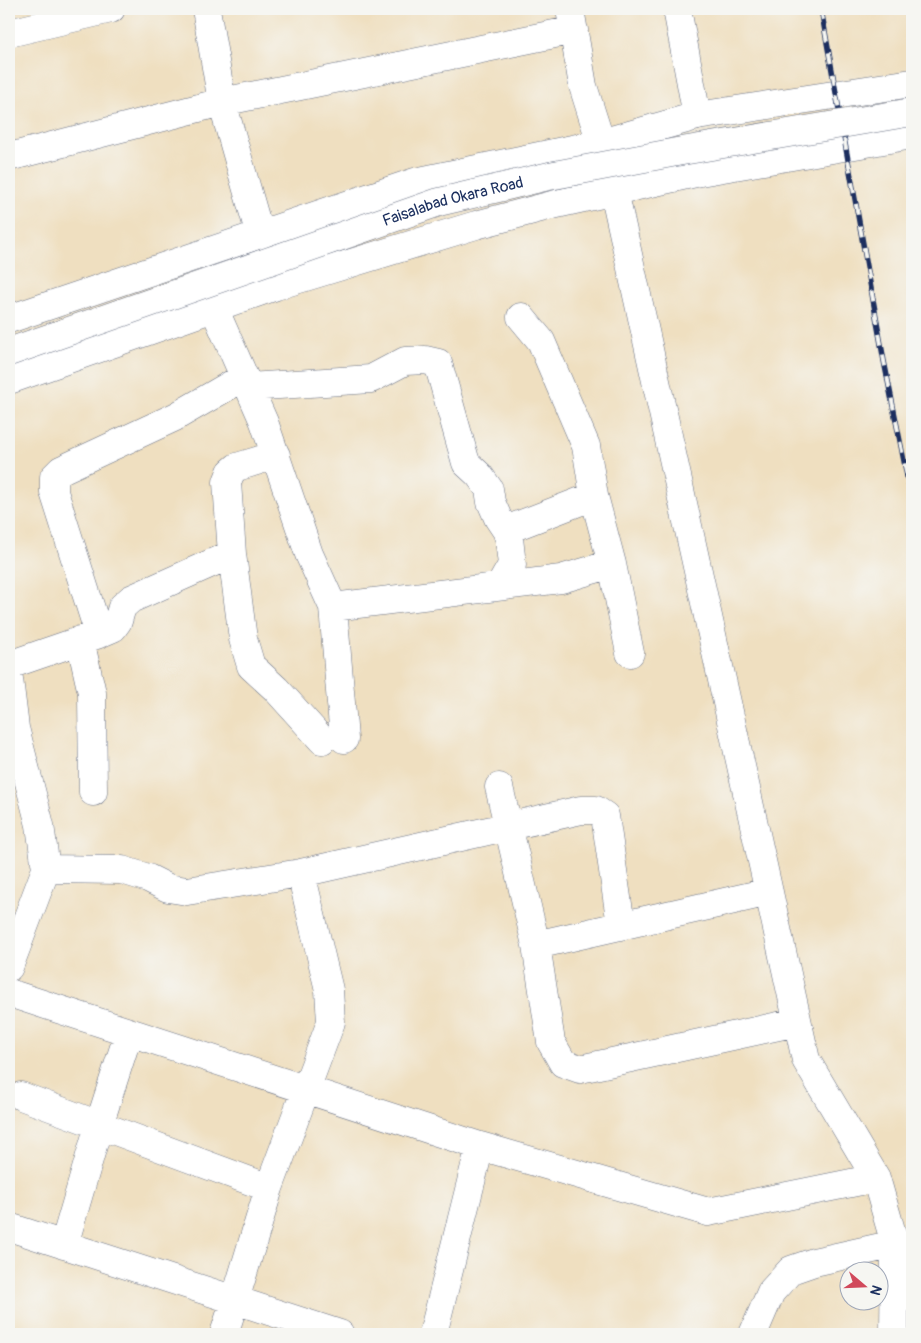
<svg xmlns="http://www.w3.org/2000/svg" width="921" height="1343" viewBox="0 0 921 1343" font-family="Pangolin,sans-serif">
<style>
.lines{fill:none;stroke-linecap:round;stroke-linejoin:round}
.minor-casing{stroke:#656d80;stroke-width:29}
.major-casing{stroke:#656d80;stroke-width:29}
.minor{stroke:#fff;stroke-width:28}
.major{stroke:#fff;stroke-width:28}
.rail-casing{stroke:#1b2f5e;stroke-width:5.5}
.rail{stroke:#f6f6f2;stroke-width:4;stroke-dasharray:11;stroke-linecap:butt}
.major-bridge-casing{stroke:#656d80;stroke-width:29;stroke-linecap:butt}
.major-bridge{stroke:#fff;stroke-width:28}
.labels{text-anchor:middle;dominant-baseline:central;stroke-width:4;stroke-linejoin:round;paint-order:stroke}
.street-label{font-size:16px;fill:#1b2f5e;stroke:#f6f6f2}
</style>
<rect width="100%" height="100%" fill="#f6f6f2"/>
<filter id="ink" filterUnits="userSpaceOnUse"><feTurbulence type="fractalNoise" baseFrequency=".02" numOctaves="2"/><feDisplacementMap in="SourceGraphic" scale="10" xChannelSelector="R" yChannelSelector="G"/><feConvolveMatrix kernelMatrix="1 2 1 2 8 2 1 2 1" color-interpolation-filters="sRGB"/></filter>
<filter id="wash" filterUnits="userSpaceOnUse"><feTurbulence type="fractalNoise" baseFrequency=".0096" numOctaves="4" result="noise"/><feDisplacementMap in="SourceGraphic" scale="20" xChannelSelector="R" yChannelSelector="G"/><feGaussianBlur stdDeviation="1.12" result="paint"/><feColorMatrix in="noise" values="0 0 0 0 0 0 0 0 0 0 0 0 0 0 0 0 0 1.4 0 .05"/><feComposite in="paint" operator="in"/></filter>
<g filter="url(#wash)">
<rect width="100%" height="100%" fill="#efdfc0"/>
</g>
<g filter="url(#ink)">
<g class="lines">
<defs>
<path id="minor" d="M206,9L222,102L260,235
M677,9L697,116
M9,33L111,9
M9,157L222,102L574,30
M214,308L264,422L309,554L333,607L344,739
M521,317L541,341L586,446L594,496L612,564L630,653
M248,387L371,379L405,361L425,360L438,363L466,463L479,475L489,489L491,502L498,518L506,530L509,538L512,565L500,586
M276,455L237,467L231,472L227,482L232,554L243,639L251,666L276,689L322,740
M506,530L594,496
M333,607L561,579L612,564
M99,634L54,492V477L61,470L175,417L244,377
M80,640L92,693L93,792
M9,665L99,634L113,628L118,621L122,607L131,599L232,554
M9,679L15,728L40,825L46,869L9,967
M499,787L536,945L551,1042L563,1063L580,1069L797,1022
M46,869L122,870L148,878L168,888L187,891L301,873L581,810H596L605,816L621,925
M536,945L769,892
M9,993L480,1146L708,1212L876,1178L806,1060L614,191L601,143L583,86L570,9
M21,1096L269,1188
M876,1178L895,1244L894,1334
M9,1227L340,1334
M64,1245L99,1125L129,1032
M224,1334L235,1300L269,1188L331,1022L329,990L301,873
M433,1334L480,1146
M753,1334L771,1292L791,1270L814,1262L895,1244"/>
<path id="major" d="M9,319L415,182L601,143L697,116L912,83
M9,380L276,286L476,225L552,205L700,172L912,135"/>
</defs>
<use href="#minor" class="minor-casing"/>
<use href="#major" class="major-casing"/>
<use href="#minor" class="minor"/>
<use href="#major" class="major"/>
<defs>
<path id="rail" d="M821,9L884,361L912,501"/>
</defs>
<use href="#rail" class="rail-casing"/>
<use href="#rail" class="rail"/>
<defs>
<g id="major-bridge">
<path id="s1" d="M9,352L439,202L549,176L682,151L912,112"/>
</g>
</defs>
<use href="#major-bridge" class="major-bridge-casing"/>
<use href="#major-bridge" class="major-bridge"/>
</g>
</g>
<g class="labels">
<g class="street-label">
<text stroke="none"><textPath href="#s1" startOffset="469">Faisalabad Okara Road</textPath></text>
</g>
</g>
<rect width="921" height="1343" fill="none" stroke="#f6f6f2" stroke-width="30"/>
<g transform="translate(864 1286) rotate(109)"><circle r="24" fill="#f6f6f2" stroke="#9ea6b7"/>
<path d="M0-4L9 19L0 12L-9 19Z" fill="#d1495b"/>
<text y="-8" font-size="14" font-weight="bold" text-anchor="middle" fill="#1b2f5e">N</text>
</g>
</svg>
